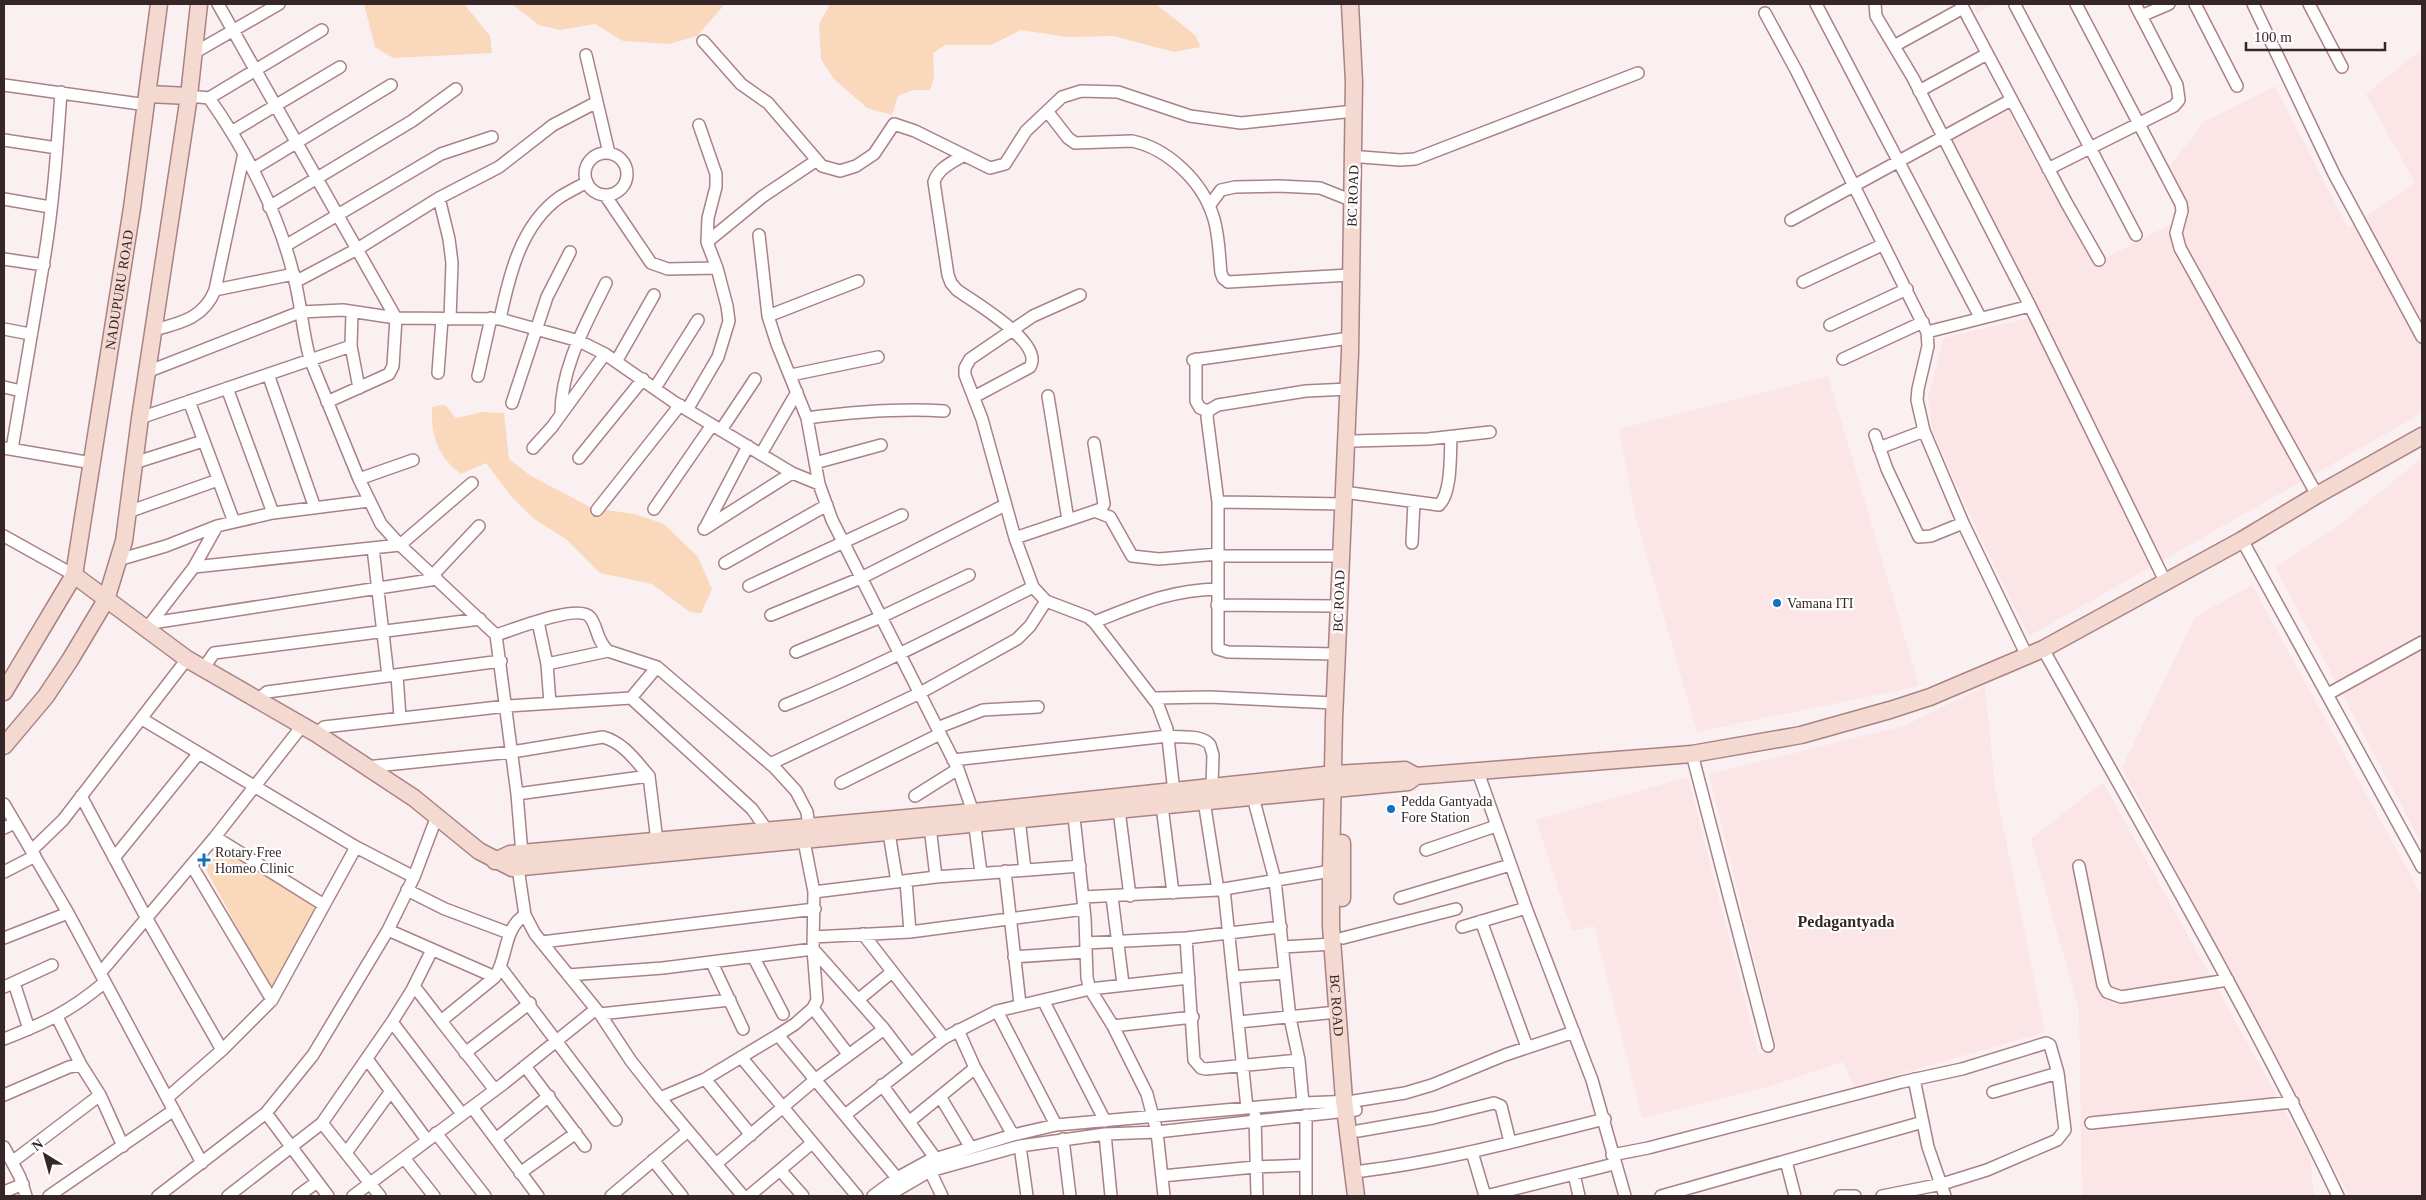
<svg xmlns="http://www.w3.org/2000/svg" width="2426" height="1200" viewBox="0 0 2426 1200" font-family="'Times New Roman',serif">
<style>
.built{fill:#fbe5e6}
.green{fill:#fad8bb}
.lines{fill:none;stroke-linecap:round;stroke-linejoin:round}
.street-casing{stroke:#aa8285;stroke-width:14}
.secondary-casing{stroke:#aa8285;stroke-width:19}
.street{stroke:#fff;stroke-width:11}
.secondary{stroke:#f4d9d1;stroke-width:16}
.poi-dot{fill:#1570bd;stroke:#fff;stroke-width:2}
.labels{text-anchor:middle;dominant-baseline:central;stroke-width:4.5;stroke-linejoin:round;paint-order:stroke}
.street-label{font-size:14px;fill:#362627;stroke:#fff}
.poi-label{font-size:14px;fill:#362627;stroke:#fff;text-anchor:start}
.quarter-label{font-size:16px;font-weight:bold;fill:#362627;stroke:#fff}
</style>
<rect width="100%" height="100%" fill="#faf0f1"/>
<path class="built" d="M1975,4H1996L1976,14Z
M2422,49V413L2029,636L1978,533L1932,430L1928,397L1944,338L2041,315L1951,141L2008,111L2093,265L2190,214L2170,166L2204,122L2275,86L2348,228L2415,183L2366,94Z
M1828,376L1919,686L1697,732L1636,519L1619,429Z
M2422,458V844L2275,567L2333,530Z
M2252,585L2422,896V1196H2349L2122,768L2195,617Z
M1985,686L1995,787L2045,1032L1854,1087L1843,1062L1767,1087L1642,1118L1594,926L1572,931L1536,820L1688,777L1759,1055L1777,1050L1709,774L1904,726Z
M2103,782L2310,1156L2314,1196H2082L2079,1011L2031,839Z"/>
<path class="green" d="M364,4H464L490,36L492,53L393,58L375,47Z
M512,4H725L697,36L669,44L623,41L595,24L560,30L539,25Z
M830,4H1156L1195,35L1201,47L1174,52L1113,36L1068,37L1021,30L991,45H945L933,53L934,77L930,90H913L898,96L892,115L867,108L834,79L821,59L819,24Z
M441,405L446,406L456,418L483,412L504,413L509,459L531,476L592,508L635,514L664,524L698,557L712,589L701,613L690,612L652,584L600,573L566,539L534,519L512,497L486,463L461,474C437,456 431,436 432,407Z
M219,847L319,907L272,991L204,866Z"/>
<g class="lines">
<defs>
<path id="street" d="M218,4L396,318L393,366L389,374L327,402
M1816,4L1980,317
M1875,4L1876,16L1913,78L2030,306L2166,583
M1961,4L2066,202L2099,260
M2076,4L2181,204L2182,211L2176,233L2180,248L2317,495
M2195,4L2237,86
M2253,4L2334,174L2422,337
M2309,4L2342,67
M2015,5L2136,235
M1765,13L1796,70L1927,332L1928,346L1918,389L1917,400L1924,431L1963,523L2027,656
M2141,16L2169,4
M703,41L741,84L768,103L822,166L840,171L856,166L874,154L894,124L915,131L990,168L1005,164L1026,131L1062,97L1081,91L1118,92L1190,116L1241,123L1354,111
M1894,46L1963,8
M194,53L279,4
M586,55L609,153
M4,85L147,105
M1919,91L1987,54
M189,96L209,98C245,149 278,212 293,273C301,301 302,331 310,359L359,479L381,524L400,545L496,635L517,794L522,854
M209,98L322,30
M1047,111L1068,138L1075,143L1132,141C1167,148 1202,181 1213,216C1219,233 1219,254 1221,273L1223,278L1228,282L1350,275
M233,131L340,67
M4,140L57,148
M585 174a21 21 0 1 1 42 0a21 21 0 1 1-42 0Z
M964,155C953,162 938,168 934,182L948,275L951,283L957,290C974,302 1045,343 1030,367L974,397
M1362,157L1400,160L1415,159L1638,73
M253,169L391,85
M2048,169L2174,106L2179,100L2177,85L2135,4
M605,195L651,263L668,269L717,268
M439,198L449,239L452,263L450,319
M4,199L50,207
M1209,206L1221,190L1235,187L1279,186L1320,188L1353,201
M269,207L412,121L456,89
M1791,220L2011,100
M759,235L768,316
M707,242L762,197L817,160
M285,246L441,154L492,137
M4,259L44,265
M858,281L768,316L777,344L807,418L819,484L832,520L958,769L973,812L981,873
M295,282L359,248L439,198L499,167L553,125L597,102
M1803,282L1882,245
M215,290L294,274
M1080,295L1033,316L970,359L965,368V375L982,419L1015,538L1033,587L1046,601L1088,617L1094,622L1158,705L1167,729L1174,792
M352,312L351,346L359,388
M500,319C509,276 521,224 560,197C568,192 578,187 587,182
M1830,325L1907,289
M4,329L30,334
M154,330C181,323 204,318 215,290L244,153
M1927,332L2030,306
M1196,359V401L1200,408L1208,411
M1843,359L1923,322
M617,360L654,295
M1193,360L1350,338
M147,372L300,312L343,310L396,318L500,319L579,341L605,354L674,402L792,473L819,484
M438,373L442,319
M268,374L315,508
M791,375L878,357
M478,376L491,318
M4,387L21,391
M227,388L273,513
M655,388L698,320
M1048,396L1068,520
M189,401L234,522
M512,403L547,297L570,252
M687,410L718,357L729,321L727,306L717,268L707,242L708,218L716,187V174L699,125
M561,414C561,367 586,324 606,283
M140,418L351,346
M807,418C853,412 897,408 944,411
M721,430L755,379
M1875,435L1887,469L1919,537L1931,536L1963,523
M1353,441L1428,439L1490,432
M4,448L92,463
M533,448L552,427L605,354
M1879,448L1924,431
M12,449C22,388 33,327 43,266C53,209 57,150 61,92
M761,454L797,392
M579,458L643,379
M134,463L203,441
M815,463L881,445
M359,479L413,460
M1351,493L1439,505C1452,493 1450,454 1451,437
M1218,502L1343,504
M654,509L712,425
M597,510L680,405
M128,512L218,480
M1097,512L1110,517L1132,556L1159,559L1218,554L1219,556H1340
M705,528L748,446
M704,529L792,473
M4,536L74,575
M1015,538L1101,509L1104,504L1094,443
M2242,540L2422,867
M1412,543L1414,502
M373,548L388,676
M118,560L166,546L217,526L273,513L369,501
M725,563L827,505
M194,567L400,545L472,483
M433,575L479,526
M749,586L902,515
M1217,605L1338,606
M771,615L861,578L1005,505
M538,622L547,664
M1094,622C1138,605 1169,590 1218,589
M152,623L437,579
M150,624L194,567L217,526
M496,635C513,630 578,603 590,617C598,627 596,640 608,651L657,667L775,768L796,791L807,812L809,827
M2043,649C2144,830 2249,1009 2338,1196
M796,652L881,617L969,575
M1337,654L1228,652L1218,649V502L1207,417L1208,411L1218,405L1306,391L1349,389
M203,669L214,653L480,619
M397,675L400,718
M2328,694L2422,642
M631,698L657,667
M1155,698L1209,697L1334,703
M256,701L267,692L501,661
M550,703L547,664L608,651
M785,705C870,671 951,628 1033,587
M142,719L356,847L414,877
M937,728L983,710L1038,707
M317,734L324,727L507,706L631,698L752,809L767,830
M1692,754L1768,1046
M953,760L1168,736C1181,738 1202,734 1210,745L1213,755L1212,787
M770,764L920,693L1017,639L1030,626L1046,601
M366,767L512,752L603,737C624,743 635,760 649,776
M1478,772L1526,908L1592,1080L1625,1196
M841,783L940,734
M517,794L649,776L657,841
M81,796L147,919L222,1050
M915,796L958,769
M1253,797L1275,880L1290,1018L1299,1060L1303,1103
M1204,801L1218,890
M4,804L68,913L202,1163
M1162,806L1173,893
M1073,808L1085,918L1087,978L1090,989L1113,1026L1147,1094L1157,1132L1164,1196
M1119,810L1130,896
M1019,819L1025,870
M930,827L936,877
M4,828L15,823
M889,833L897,882
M215,837L324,905
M32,850L63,820L187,659
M1426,850L1496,826
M114,858L199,753
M192,866L272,1000
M2079,866L2103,985L2107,992L2121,997L2228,980
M518,868L525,915L535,934L600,1014L631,1061L657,1094L743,1196
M1005,871L1020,1004
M4,872L35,856
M906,881L910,932
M1224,889L1247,1108
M407,890L445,909L509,933
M814,892L936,877L1080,866
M1083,897L1218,890L1331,871
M1112,897L1123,984
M1400,898L1510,865
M1481,921L1527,1047
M1462,927L1526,908
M388,930L495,977
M863,934L944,1038
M813,937L910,932L1084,909
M4,938L68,913
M1186,938L1194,1060L1201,1068L1206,1069L1299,1060
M1343,938L1456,909
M542,942L815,909
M1086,943L1186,938L1281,927
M1283,947L1333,944
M1014,957L1086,952
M754,958L783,1014
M712,963L743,1029
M501,968L616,1120
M101,972L215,837L302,726
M568,975L663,968L813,949L884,1029L910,1063
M1233,977L1285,973
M14,983L29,1029
M414,986L441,1021
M4,987L52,965
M859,999L892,972
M1043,1000L1105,1121
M813,1008L848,1054
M997,1011L1056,1125
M600,1014L730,1000
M57,1017L81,1065
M392,1022L462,1114
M1239,1022L1337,1012
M1113,1026L1193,1017
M958,1030L975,1068L1013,1135
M778,1035L897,1178
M4,1039C45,1023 71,1011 105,982
M465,1053L530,1003
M741,1057L857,1196
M367,1059L427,1140
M525,1066L585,1146
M705,1079L751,1135
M1914,1079L1928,1147L1945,1196
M882,1085L936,1159
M495,1090L441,1021L495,977C508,957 503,929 525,915
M1993,1092L2058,1073
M4,1095L69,1067L81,1065L100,1095L123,1146
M167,1098L222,1050L272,1000L356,847
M660,1098L705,1079L778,1035L795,1024L813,1008L817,1000L813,949L814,892L804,841
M941,1098L971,1148
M472,1107L538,1196
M266,1113L328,1196
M845,1115L944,1038L997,1011L1090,989L1189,978
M1306,1115V1196
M1255,1116L1257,1196
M910,1121L975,1068
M322,1123L380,1196
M2091,1123L2293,1102
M1358,1131L1433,1118L1494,1103L1501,1106L1510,1142
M436,1133L485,1196
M1105,1134L1111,1196
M497,1138L549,1096
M1063,1139L1070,1196
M1020,1146L1027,1196
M4,1147L20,1177L26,1196
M1472,1152L1485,1196
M346,1153L391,1091
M1612,1155L1648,1148L1902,1082L1962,1069L2046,1043L2050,1045L2058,1073L2065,1130L2057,1140L1987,1170L1942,1184L1882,1196
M404,1158L434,1196
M653,1160L682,1196
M1786,1161L1795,1196
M12,1162L100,1095
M716,1164L816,1079L884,1029
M780,1170L803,1196
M930,1171L942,1196
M1362,1171C1445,1161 1524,1139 1605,1119
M520,1173L576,1133
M1574,1174L1579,1196
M1162,1176L1255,1167L1306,1165
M4,1192L23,1184
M49,1196L174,1110
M158,1196L266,1113L313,1055L388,930L414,877L437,816
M228,1196L322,1123L392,1022L412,990L432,950
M298,1196L317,1182
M353,1196L503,1084L596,1009
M611,1196L688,1131
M749,1196L812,1143
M873,1196L897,1178L928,1161L1013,1135L1056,1125L1303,1103L1354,1101L1405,1093L1432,1085L1505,1055L1574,1032
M887,1196L930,1171L1020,1146L1105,1134L1157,1132L1356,1110
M1486,1196L1614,1164
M1661,1196L1923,1122
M1840,1196H1855"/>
<g id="secondary">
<path id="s1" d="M1350,4L1354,82L1350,353L1334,719L1331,871V926L1344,1100L1356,1196"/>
<path d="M148,94L189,96"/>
<path d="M74,575L187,659L317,734L414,798L479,851L512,868L1408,782L1416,776L1692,754L1801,735L1890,710L1930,697L2043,649L2242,540L2317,495L2422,436"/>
<path id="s2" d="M4,692L74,575L132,208L159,4"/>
<path d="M4,746L46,696L70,660L106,600L124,541L140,418L189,96L199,4"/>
<path d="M495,861L510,854L973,812L1334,774L1405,770L1416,776"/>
<path d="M1342,898V843"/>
</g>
</defs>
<use href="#street" class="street-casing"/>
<use href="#secondary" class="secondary-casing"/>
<use href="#street" class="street"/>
<use href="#secondary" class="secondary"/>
</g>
<g class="poi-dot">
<circle cx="1777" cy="603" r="5"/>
<circle cx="1391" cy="809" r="5"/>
<path d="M201.5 852.5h5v5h5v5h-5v5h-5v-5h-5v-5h5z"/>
</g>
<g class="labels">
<g class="street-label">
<text transform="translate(1353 196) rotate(-88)">BC ROAD</text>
<text stroke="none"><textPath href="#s2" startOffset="425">NADUPURU ROAD</textPath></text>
<text transform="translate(1339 601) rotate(-88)">BC ROAD</text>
<text stroke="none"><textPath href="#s1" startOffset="1002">BC ROAD</textPath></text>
</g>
<g class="poi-label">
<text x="1787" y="603">Vamana ITI</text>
<text x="1401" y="801">Pedda Gantyada<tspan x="1401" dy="16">Fore Station</tspan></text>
<text x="215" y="852">Rotary Free<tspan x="215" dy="16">Homeo Clinic</tspan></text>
</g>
<g class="quarter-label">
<text x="1846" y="921">Pedagantyada</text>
</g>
</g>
<rect width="2426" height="1200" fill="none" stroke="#362627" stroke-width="10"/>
<g transform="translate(45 1155) rotate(323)" stroke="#ffffff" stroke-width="4" paint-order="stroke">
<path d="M0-4L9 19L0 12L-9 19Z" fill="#362627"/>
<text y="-8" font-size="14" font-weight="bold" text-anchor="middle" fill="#362627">N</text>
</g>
<path d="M2246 42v8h139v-8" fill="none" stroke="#362627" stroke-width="2.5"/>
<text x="2254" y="42" font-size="15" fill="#362627" stroke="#ffffff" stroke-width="4" paint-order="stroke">100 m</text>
</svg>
